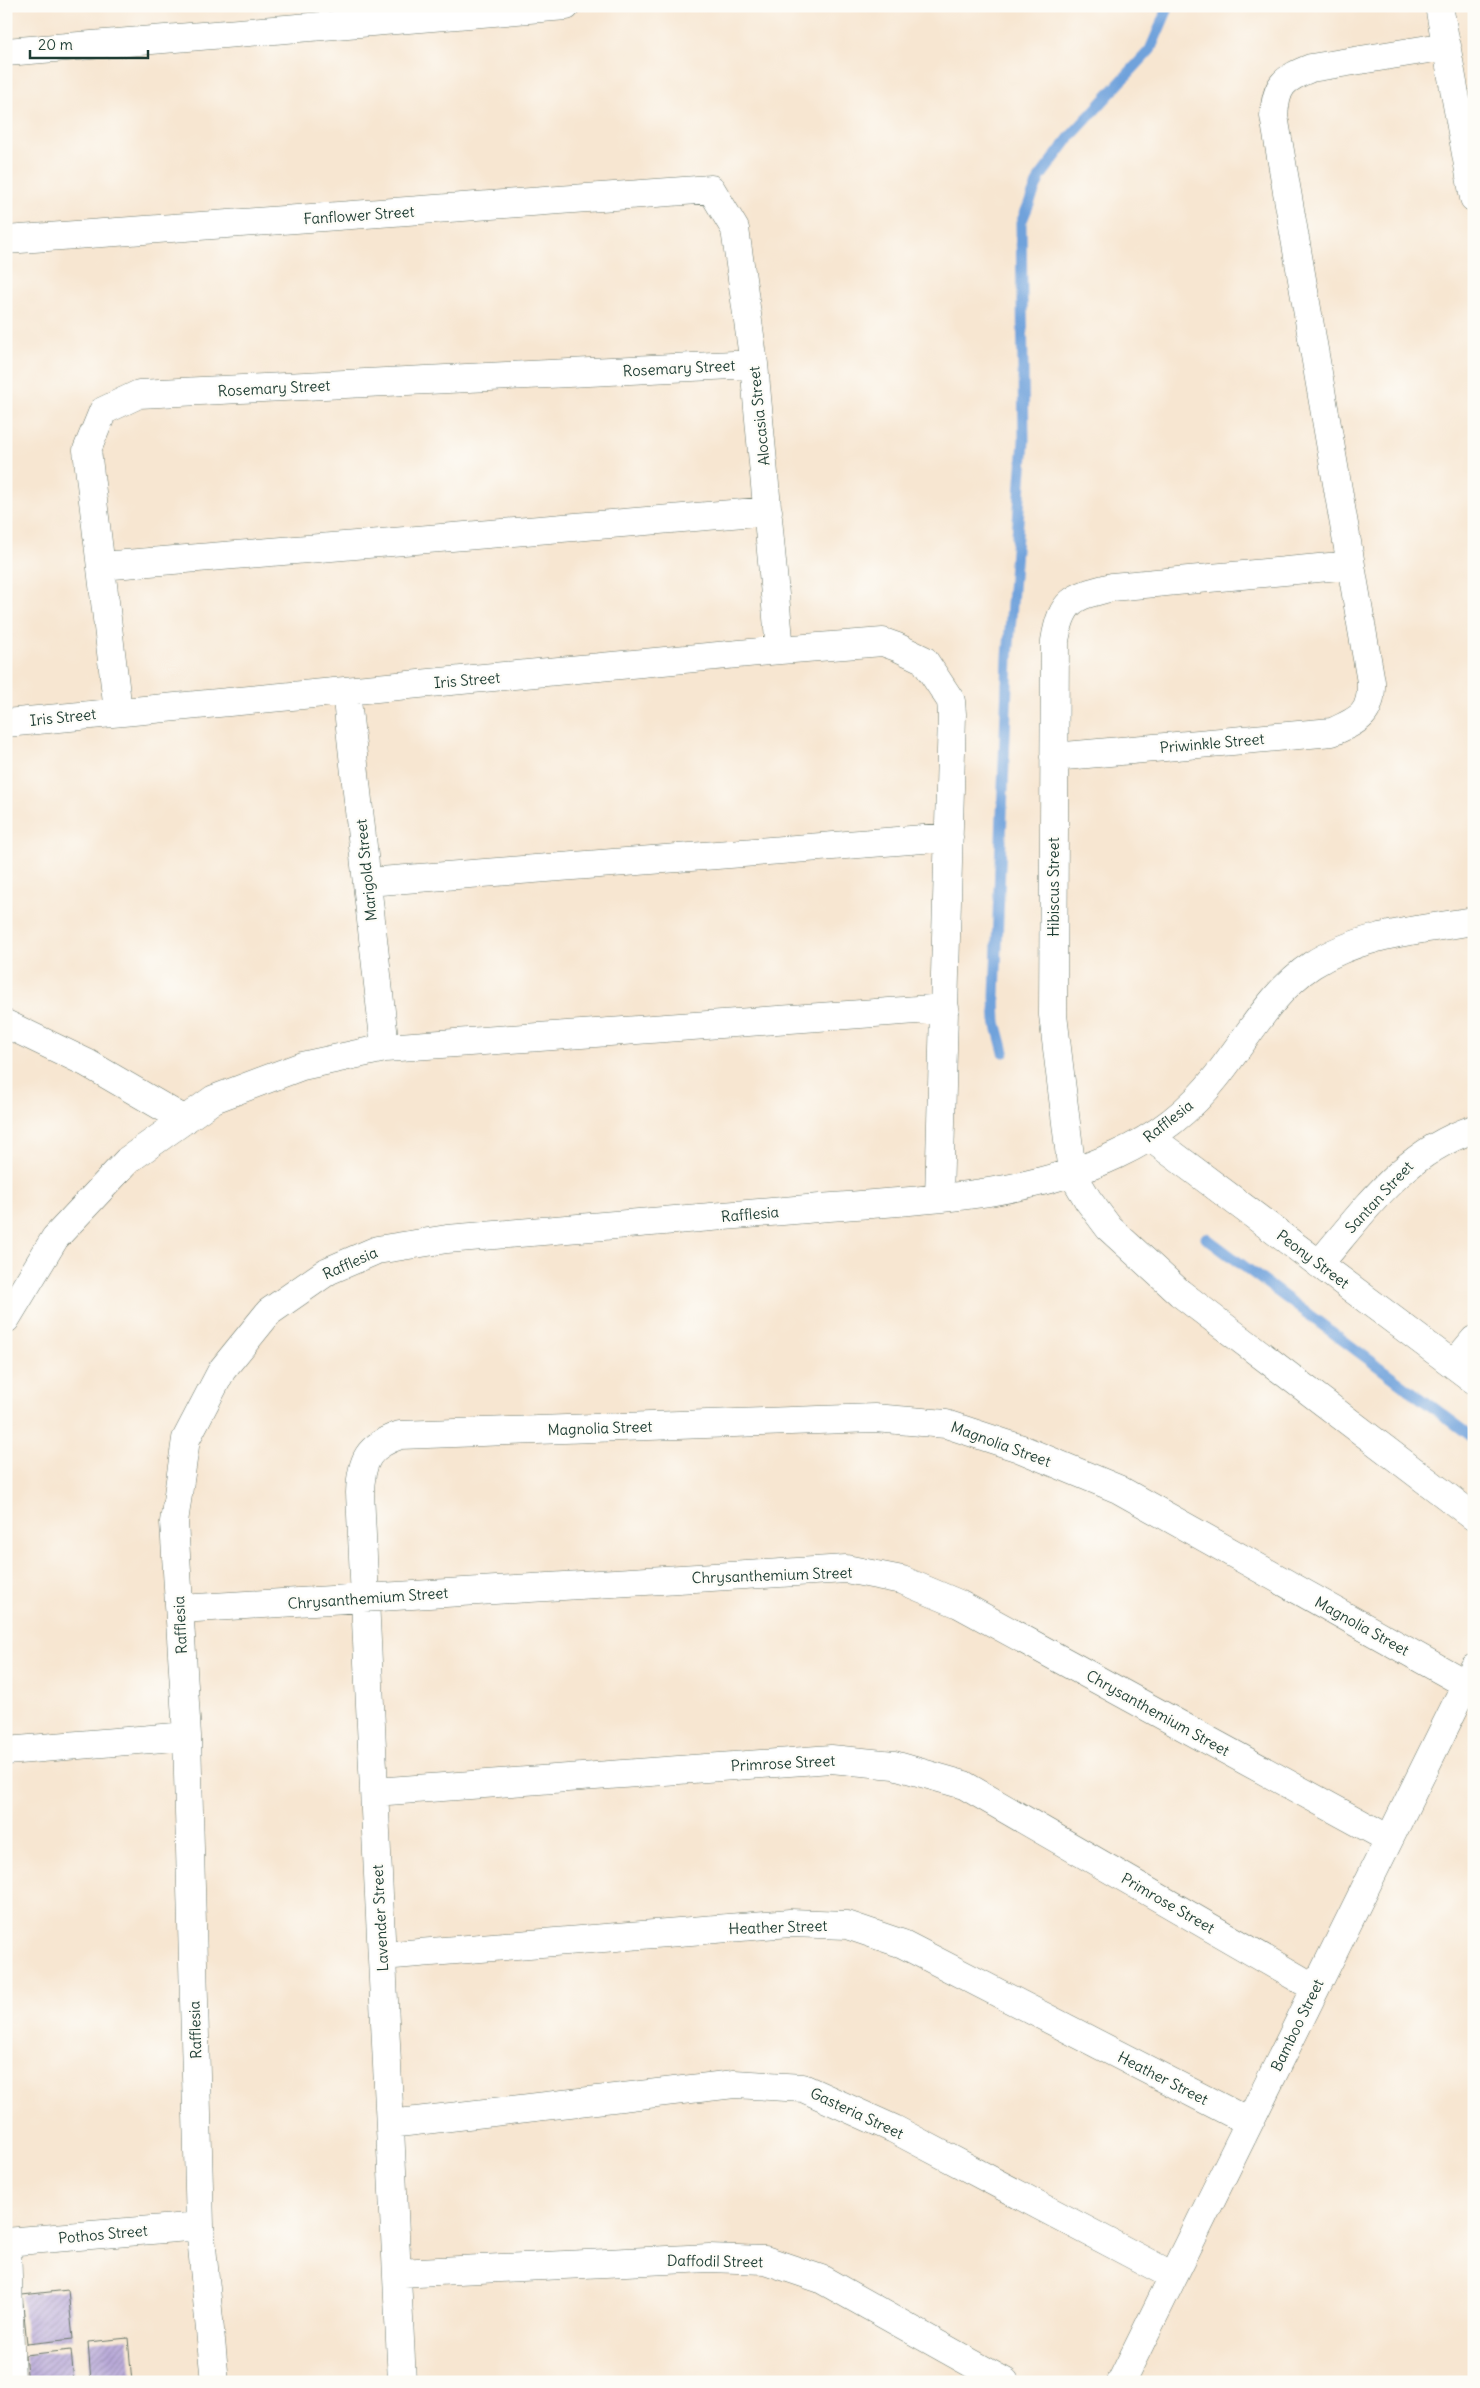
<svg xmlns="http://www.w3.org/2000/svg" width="1480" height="2388" viewBox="0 0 1480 2388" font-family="Delius,sans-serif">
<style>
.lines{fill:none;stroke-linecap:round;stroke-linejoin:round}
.stream{stroke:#6fa2db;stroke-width:11}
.building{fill:url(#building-hatch)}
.minor-casing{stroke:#6b786b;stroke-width:29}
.minor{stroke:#fff;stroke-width:28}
.labels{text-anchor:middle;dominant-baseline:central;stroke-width:4.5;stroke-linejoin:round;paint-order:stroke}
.street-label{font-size:15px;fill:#1f3d34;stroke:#fdfcf7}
</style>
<defs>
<pattern id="building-hatch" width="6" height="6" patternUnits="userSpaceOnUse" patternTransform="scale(1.25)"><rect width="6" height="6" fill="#b8a8d8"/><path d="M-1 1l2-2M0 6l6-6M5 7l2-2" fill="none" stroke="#958ab0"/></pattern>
</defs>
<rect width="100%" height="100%" fill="#fdfcf7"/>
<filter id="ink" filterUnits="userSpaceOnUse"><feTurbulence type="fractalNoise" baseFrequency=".02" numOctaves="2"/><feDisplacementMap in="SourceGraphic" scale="10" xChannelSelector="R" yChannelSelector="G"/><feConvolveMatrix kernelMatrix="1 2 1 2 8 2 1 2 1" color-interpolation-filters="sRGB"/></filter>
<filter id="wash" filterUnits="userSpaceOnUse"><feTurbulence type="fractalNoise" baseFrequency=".0096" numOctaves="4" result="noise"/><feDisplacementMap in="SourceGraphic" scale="20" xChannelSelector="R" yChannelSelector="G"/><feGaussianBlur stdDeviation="1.12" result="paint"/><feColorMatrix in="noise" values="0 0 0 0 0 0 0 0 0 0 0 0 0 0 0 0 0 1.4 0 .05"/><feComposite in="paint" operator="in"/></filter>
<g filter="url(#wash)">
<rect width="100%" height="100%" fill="#f7e6d1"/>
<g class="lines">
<path class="stream" d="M1004,1052L996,1022L995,996L1008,658L1024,441L1021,223L1040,177L1069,138L1150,50L1169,6
M1206,1238L1474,1438"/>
</g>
<g id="blocks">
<path class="building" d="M68,2290L73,2339L27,2344L22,2295Z
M128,2338L132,2382H91L88,2342Z
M71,2350L74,2382H28L25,2355Z"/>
</g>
</g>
<g filter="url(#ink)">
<use href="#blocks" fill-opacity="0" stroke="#6b786b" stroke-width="1"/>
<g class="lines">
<defs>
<path id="minor" d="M1439,6L1474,198
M6,52L566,6
M6,240L711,189L735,229L754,364L780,650
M1351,565L1112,587C1073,597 1062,599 1055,641L1053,1015L1072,1173L1088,1200L1109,1228L1180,1293L1474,1517
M101,566L768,511
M346,691L385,1048
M118,711L87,450L103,411L139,394L754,364
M6,723L780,650L883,642L897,647L924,660L951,701L952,714L939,1198
M1054,757L1332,732C1359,720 1372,715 1371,682L1274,116C1276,85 1283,79 1311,68L1447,46
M367,882L949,837
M6,1024L87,1063L185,1120
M1151,1138L1474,1380
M1319,1264C1366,1209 1403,1153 1474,1129
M6,1319L55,1238L128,1160L214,1099L302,1066L385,1048L945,1008
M1454,1364L1474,1340
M180,1609L846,1569L902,1580L959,1604L1389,1839
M6,1751L187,1736
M374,1792L831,1759L894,1765L964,1785L1315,1988
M382,1956L790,1923L847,1925L903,1944L1249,2122
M390,2124L734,2084L803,2088L894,2129L1173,2276
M6,2242L200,2226
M7,2242L11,2382
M397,2273L709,2258L765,2260L821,2279L1005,2382
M215,2382L200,2226L187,1736L174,1522L186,1439L222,1370L269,1312L328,1271L377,1250L447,1239C567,1229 687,1219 807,1209C910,1200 1020,1200 1116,1155C1156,1137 1190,1111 1217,1076C1245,1041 1273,990 1312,965C1360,934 1419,930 1474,921
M402,2382L360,1493C361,1460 368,1446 400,1435L874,1418L946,1424L1019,1448L1118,1489L1466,1684
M1121,2382L1474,1668"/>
</defs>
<use href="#minor" class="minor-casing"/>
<use href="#minor" class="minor"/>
</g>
</g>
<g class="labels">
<g class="street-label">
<text transform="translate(359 215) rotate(-4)">Fanflower Street</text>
<text transform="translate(679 368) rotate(-3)">Rosemary Street</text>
<text transform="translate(274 388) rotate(-3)">Rosemary Street</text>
<text transform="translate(759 416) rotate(-96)">Alocasia Street</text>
<text transform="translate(467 680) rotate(-5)">Iris Street</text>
<text transform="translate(63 717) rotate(-6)">Iris Street</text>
<text transform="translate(1212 743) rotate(-5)">Priwinkle Street</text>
<text transform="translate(366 870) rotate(-96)">Marigold Street</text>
<text transform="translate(1053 887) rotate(-90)">Hibiscus Street</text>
<text transform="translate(1168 1121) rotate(-38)">Rafflesia</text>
<text transform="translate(1379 1197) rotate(-47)">Santan Street</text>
<text transform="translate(750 1214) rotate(-5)">Rafflesia</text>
<text transform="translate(1313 1259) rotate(37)">Peony Street</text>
<text transform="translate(350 1263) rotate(-24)">Rafflesia</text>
<text transform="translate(600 1428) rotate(-2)">Magnolia Street</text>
<text transform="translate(1001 1444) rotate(20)">Magnolia Street</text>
<text transform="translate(772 1575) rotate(-2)">Chrysanthemium Street</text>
<text transform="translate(368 1598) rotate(-4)">Chrysanthemium Street</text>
<text transform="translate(180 1625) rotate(-93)">Rafflesia</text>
<text transform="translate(1362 1626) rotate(29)">Magnolia Street</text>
<text transform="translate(1158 1713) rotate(29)">Chrysanthemium Street</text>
<text transform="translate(783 1763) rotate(-3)">Primrose Street</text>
<text transform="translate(1168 1903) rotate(30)">Primrose Street</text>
<text transform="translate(380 1918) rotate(-93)">Lavender Street</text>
<text transform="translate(778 1927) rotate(-2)">Heather Street</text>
<text transform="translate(1297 2025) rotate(-64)">Bamboo Street</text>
<text transform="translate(195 2030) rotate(-92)">Rafflesia</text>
<text transform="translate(1163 2078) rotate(27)">Heather Street</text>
<text transform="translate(857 2113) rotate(25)">Gasteria Street</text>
<text transform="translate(103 2234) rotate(-5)">Pothos Street</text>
<text transform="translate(715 2261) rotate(1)">Daffodil Street</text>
</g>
</g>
<rect width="1480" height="2388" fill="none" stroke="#fdfcf7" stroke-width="25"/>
<path d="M30 50v8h118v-8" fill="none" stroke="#1f3d34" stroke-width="2.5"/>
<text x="38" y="50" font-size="15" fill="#1f3d34" stroke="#fdfcf7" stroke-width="4" paint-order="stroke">20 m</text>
</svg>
